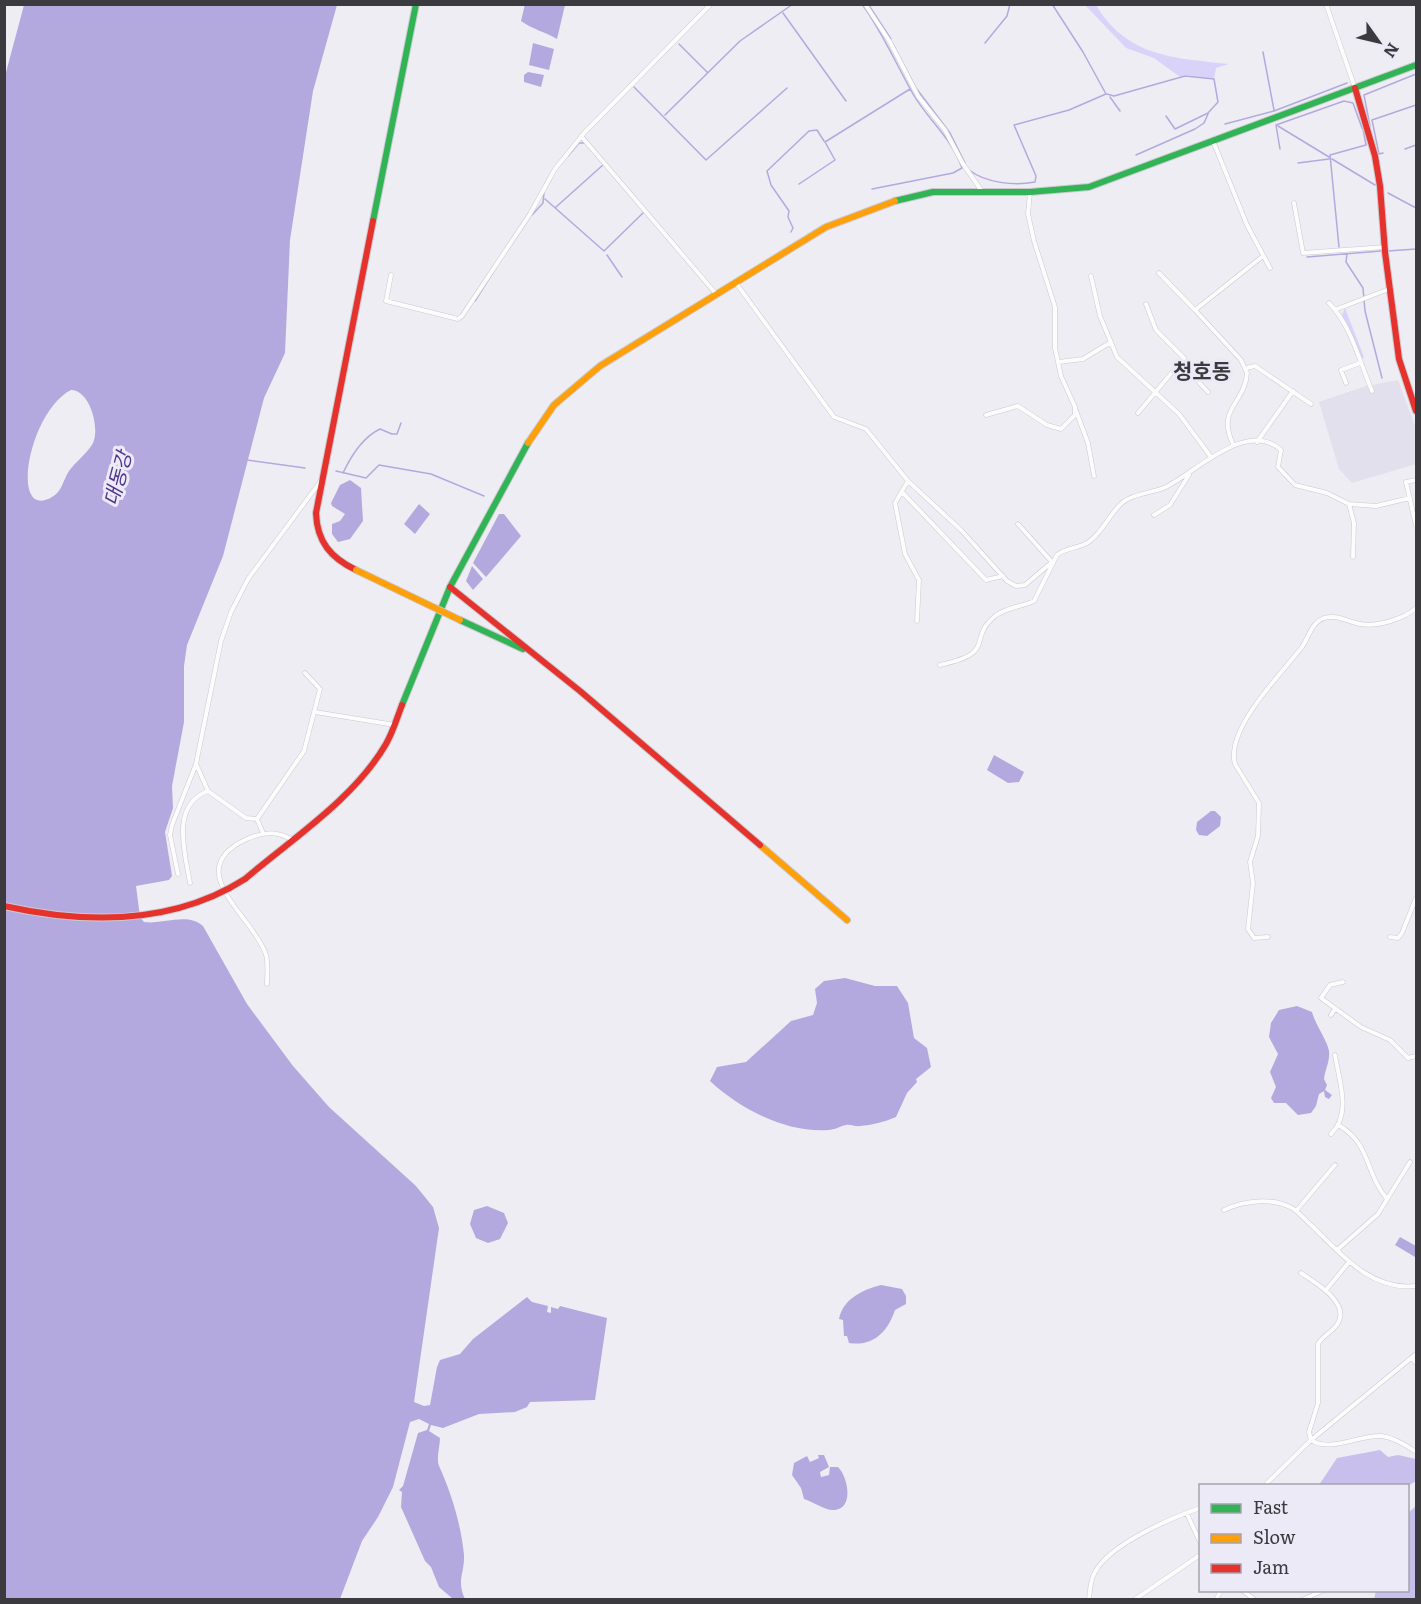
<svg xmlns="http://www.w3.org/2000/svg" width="1421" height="1604" viewBox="0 0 1421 1604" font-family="Literata,'Noto Sans KR',serif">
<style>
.built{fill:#e2e0ed}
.green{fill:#dad3f9}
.forest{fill:#c9bfec}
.water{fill:#b4a9df;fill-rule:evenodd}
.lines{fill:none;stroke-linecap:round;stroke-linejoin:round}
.stream{stroke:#b4a9df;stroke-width:1.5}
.street-casing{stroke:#cacace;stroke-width:5}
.fast-casing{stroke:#cacace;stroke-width:8}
.slow-casing{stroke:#cacace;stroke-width:8}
.jam-casing{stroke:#cacace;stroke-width:8}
.street{stroke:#fcfcfd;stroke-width:4}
.fast{stroke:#30b455;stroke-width:6}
.slow{stroke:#ff9f0a;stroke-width:6}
.jam{stroke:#e5322d;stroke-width:6}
.slow-bridge-casing{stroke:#cacace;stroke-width:8;stroke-linecap:butt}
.jam-bridge-casing{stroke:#cacace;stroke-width:8;stroke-linecap:butt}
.slow-bridge{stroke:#ff9f0a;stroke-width:6}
.jam-bridge{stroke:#e5322d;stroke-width:6}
.labels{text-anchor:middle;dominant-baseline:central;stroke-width:6;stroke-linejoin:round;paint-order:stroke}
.water-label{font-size:20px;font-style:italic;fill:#50358f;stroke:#eceaf6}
.quarter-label{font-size:21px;font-weight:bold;fill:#3b3a3f;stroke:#eceaf6}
</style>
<rect width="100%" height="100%" fill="#eeedf3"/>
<path class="built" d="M1398,380L1416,429V464L1352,483L1339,469L1319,402L1366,386Z"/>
<path class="green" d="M1085,5H1096C1127,57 1174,58 1229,64L1216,68L1214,79L1185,75L1180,77L1154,58L1126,48Z
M1345,308L1364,357L1361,359L1342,315Z"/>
<path class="forest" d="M1380,1450L1388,1457L1398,1455L1416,1459V1481L1408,1486L1319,1485L1337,1458Z
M1416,1506V1599H1374L1376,1591L1408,1590V1513Z"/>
<path class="water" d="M525,4L565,5L557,39C545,32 532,29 521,21Z
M24,5H337L313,91L290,240L285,353L264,398L223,556L187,645L184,666V722L172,786L173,808L165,832L172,876L169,880L136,886L140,917L144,922C163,925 187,912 203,926L247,1004L293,1066L329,1107L416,1186L433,1207L439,1228L414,1402L424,1406L430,1405L437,1367L440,1360L460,1354L473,1339L527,1297L532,1302L548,1306L547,1312L551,1313V1307L558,1309L560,1306L607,1318L595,1400L530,1402L527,1407L515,1412L479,1414L443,1428L431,1425L429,1431L440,1438C440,1446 436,1458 439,1466C451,1492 461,1524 464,1555C465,1572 456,1580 465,1599H453L439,1587L431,1567L425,1561L401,1507L402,1492L399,1490L403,1486L418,1433L427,1430L429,1424L419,1419L410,1422L393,1487L378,1517L362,1541L340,1599L5,1600V76ZM71,390C90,390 100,428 93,443C87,454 76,461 69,471C63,480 62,492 52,497C9,522 28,412 71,390Z
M533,43L554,49L549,70L529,65Z
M528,72L544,75L541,87L524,82V75Z
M350,480L361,488L363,521L350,539L338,542L332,534V524L340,521L345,514L332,506L331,503L340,485Z
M419,504L430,514L415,534L404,524Z
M499,514H504L521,536L486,577L473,563Z
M472,566L483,579L473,590L466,581Z
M994,755L1024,772L1019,782L1008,783L987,770Z
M1211,811H1215L1221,817L1220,826L1207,836L1199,835L1196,830L1197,822Z
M845,978L875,986H897L908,1003L914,1038L927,1048L931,1067L916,1079L917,1082L907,1093L896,1117C884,1122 872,1125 860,1126C855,1127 851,1124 846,1125C840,1126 835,1130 828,1130C786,1133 740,1109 710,1081L717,1067L746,1062L791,1021L813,1015L817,1003L815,989L824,981Z
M1297,1006L1312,1012C1315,1024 1328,1042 1329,1051C1330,1062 1325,1069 1324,1079L1327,1085L1325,1090L1332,1095L1329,1099L1325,1097L1324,1091L1319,1094L1316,1106L1311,1113L1298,1115L1286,1103H1274L1271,1098L1276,1087L1270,1072L1278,1054L1269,1037L1271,1023L1279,1010Z
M487,1206L504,1213L508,1223L500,1239L488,1243L476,1238L470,1224L474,1210Z
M1400,1237L1416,1246L1415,1257L1395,1245Z
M881,1285L902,1289L906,1296V1304L895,1310C888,1331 874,1347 849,1343L847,1336H844L843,1320L839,1319C843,1299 862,1290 881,1285Z
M818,1455H824L829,1467L820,1472L821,1477L829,1475L830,1467H838C847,1475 855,1508 835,1510C825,1511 814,1502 804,1499L801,1488L792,1475L794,1463L807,1456L810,1462L819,1458Z"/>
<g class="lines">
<path class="stream" d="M862,4C883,33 896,64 913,94C928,120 952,138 962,168L953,173L872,189
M868,4L891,39
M783,13L846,101
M985,43L1007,16L1010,4
M679,44L707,72
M893,44L916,88L950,133L965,163
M1263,52L1274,110
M634,87L706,160L787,88
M1107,94L1114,96L1185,76L1214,79L1218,102L1208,113L1175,129L1166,116
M1110,97L1120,111
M665,115L740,41L793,4
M1225,124L1274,111L1347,83
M1278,126L1329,157
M1370,126L1364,95L1416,74
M1280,149L1276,125L1344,101L1353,103L1362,128
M1405,149L1416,145
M1383,153L1379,154L1372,120L1416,105
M1136,155L1195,129L1204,123L1208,114
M568,156L579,143H584
M1332,159L1375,185
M1298,163L1329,159
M969,170C986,183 1014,186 1035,182L1036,176L1014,125L1069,110L1106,94L1083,52L1052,4
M799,184L835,160L825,142L910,89
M1388,193L1416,208
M545,199L604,251L644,212
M556,207L604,164
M532,215L543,203L544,192
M791,232L793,228L788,217L789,211L771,185L767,171L809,131L817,130L824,141
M1339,247L1330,155L1366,145L1363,129L1365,128
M1388,251L1416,249
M1347,254L1346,262L1363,288L1365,311L1382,378
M607,255L622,277
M1307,257L1381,251
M475,301L497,266
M247,460L305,468
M336,471L366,478L379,465L431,474L484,496
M343,473C351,456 363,437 380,429L392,434H397L401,423"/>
<defs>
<path id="street" d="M865,4L890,42L918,96L945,130L963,164L981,190
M1326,4L1355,88
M581,136L717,295
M1213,141L1247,225L1270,268
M1294,203L1303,253L1385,247
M1159,273L1195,310
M391,275L386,301L458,319L462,316L530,214L555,169L585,132L711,4
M1091,276L1100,316L1117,357L1179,414L1211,457
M736,283L834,417L866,429L908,481L895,503L905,554L919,580L917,621
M1329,303C1351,325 1360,363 1372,391
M1337,309L1389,289
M1059,362L1083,359L1111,342
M1181,363L1208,392
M1246,368L1255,366L1311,404
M1346,383L1341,370L1360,363
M1076,411L1088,443L1094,476
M1138,413L1184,358L1156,330L1146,304
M986,415L1018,406L1047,425L1061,429L1075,415V407L1061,376L1055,348V307L1034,241L1028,214L1030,192
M1257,442L1293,391
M1233,444C1216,408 1245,404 1247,373L1241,360L1195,310L1263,256
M1416,480L1406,482L1416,526
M908,481L961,530L1007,581L1016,586L1025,585L1052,562L1018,524
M902,492L986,580L1003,576
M1349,504L1354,523L1353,557
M1154,515L1170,505L1189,475
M940,665C998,652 966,641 995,616C1007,607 1021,607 1034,601L1057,555C1066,547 1080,549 1090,541C1104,530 1110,513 1123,502C1134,493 1153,493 1166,487C1196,472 1247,419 1281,450L1278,467L1295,485L1327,493L1349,504L1376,506L1410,498
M315,712L395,725
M197,766L208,791L246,818L257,819L304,751L320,689L305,673
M257,819L263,833
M178,874L170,835L172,825L196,764L221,641L231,612L248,579L323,478
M190,883C185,853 170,805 208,791
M1268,937L1254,938L1248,929L1253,883L1250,862L1258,836L1259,803L1235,764C1225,729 1282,673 1302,647C1309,637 1311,623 1324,618C1337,614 1348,622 1360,624C1377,627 1404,619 1416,608
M1390,937L1398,938L1402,933L1416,898
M1343,982L1330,985L1321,998L1361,1027L1390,1040L1408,1058L1416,1056
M267,984C267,974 269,961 265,952C251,915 180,869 247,839C263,832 275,831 291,839
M1331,1015L1335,1009
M1340,1126C1371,1145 1365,1173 1387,1199
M1331,1134C1352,1114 1339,1081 1335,1055
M1224,1210C1243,1201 1272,1197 1292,1208C1299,1212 1306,1221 1312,1226C1342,1255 1371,1291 1416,1286
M1296,1211L1335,1165
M1337,1250L1378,1214L1410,1162
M1301,1273C1314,1282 1350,1302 1338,1323C1333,1332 1323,1335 1318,1344V1403L1309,1432L1311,1440C1330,1453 1361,1434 1382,1436C1395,1438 1406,1445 1416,1452
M1326,1290L1349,1262
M1412,1358L1416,1363
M1264,1486L1311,1440L1416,1354
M1187,1514L1200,1542
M1242,1590L1255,1600
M1089,1600C1090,1591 1090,1580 1095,1572C1110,1544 1171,1518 1200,1508
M1134,1600L1200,1555
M1216,1600L1221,1590
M1302,1600L1324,1590"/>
<path id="fast" d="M895,201L933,192H1030L1089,187L1416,65
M373,221L416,4
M460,620L523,649
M402,705L450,587L528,443"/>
<path id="slow" d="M528,443L554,405L600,366L826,227L895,201
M760,845L847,920"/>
<path id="jam" d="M1355,88L1375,156L1380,186L1385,252L1399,359L1416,411
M356,570C331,558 317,542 316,513L373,221
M450,587L580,691L760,845
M245,879C293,838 354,799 386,744C393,732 397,718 402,705"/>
</defs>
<use href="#street" class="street-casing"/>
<use href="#fast" class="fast-casing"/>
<use href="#slow" class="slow-casing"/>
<use href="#jam" class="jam-casing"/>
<use href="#street" class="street"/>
<use href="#fast" class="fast"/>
<use href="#slow" class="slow"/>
<use href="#jam" class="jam"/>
<defs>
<path id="slow-bridge" d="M356,570L460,620"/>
<path id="jam-bridge" d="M4,906C85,924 173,925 245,879"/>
</defs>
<use href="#slow-bridge" class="slow-bridge-casing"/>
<use href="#jam-bridge" class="jam-bridge-casing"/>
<use href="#slow-bridge" class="slow-bridge"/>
<use href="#jam-bridge" class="jam-bridge"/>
</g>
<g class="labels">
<g class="water-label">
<text transform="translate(116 478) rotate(-75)">대동강</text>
</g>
<g class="quarter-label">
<text x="1202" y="369">청호동</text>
</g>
</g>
<rect width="1421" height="1604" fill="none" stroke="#3b3a3f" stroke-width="12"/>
<rect x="1199" y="1484" width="210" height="108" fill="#eceaf6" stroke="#a5a4ad" stroke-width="1.5"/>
<rect x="1211" y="1504" width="30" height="9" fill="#30b455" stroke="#a5a4ad" stroke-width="1.5"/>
<text x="1253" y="1514" font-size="18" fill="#3b3a3f">Fast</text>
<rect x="1211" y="1534" width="30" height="9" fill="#ff9f0a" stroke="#a5a4ad" stroke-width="1.5"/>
<text x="1253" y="1544" font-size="18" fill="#3b3a3f">Slow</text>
<rect x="1211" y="1564" width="30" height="9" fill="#e5322d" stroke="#a5a4ad" stroke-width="1.5"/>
<text x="1253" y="1574" font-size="18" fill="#3b3a3f">Jam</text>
<g transform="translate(1379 42) rotate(124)" stroke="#eceaf6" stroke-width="4.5" paint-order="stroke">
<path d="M0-4.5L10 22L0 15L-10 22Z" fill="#3b3a3f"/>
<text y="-9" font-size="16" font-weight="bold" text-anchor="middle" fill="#3b3a3f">N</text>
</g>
</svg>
